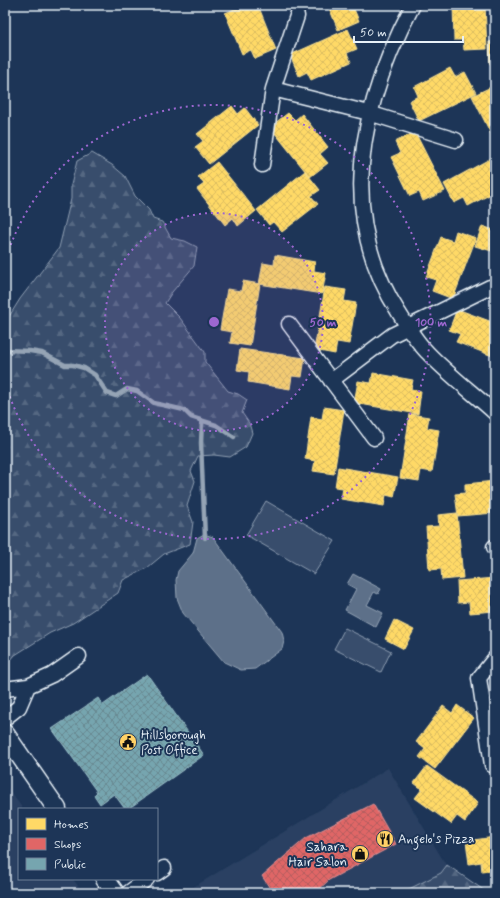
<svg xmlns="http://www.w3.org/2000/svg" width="500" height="898" viewBox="0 0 500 898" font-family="Mynerve,sans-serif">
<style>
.built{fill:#2a4162}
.forest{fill:url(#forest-firs);stroke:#909fb2}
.garden{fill:#374d6c;stroke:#909fb2}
.water{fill:#5d7089;stroke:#95a4b5}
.homes{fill:url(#homes-cross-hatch);stroke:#f8e092}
.shops{fill:url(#shops-cross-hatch);stroke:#e29092}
.public{fill:url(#public-cross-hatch);stroke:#98bcc5}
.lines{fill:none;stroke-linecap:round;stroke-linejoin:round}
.stream{stroke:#95a4b5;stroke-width:4.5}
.minor-casing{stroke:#e8f1f8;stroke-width:17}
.major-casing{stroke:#e8f1f8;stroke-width:21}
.minor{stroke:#1d3557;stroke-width:14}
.major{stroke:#1d3557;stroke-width:18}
.ring{fill:none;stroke:#9c67d0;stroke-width:2;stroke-dasharray:2 4}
.labels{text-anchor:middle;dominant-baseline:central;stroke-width:4;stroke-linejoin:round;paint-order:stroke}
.poi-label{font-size:13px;fill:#e8f1f8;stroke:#1d3557;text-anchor:start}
.centre{fill:#9c67d0;stroke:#1d3557;stroke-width:2}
.ring-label{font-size:12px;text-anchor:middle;font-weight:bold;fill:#9c67d0;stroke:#1d3557;stroke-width:4;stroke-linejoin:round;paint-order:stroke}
</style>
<defs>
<pattern id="forest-firs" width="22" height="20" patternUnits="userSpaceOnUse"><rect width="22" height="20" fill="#374d6c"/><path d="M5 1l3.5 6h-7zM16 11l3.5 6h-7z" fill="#546782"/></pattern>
<pattern id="homes-cross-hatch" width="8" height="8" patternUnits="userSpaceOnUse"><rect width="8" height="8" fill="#ffd966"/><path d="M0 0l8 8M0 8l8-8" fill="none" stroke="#dabc60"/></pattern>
<pattern id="shops-cross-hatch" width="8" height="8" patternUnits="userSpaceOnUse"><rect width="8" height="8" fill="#e06666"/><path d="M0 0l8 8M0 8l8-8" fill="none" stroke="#b25d5e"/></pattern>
<pattern id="public-cross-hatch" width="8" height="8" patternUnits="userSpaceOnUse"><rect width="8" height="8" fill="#76a5af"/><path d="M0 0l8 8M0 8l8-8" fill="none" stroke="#688991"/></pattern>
</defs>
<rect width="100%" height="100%" fill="#1d3557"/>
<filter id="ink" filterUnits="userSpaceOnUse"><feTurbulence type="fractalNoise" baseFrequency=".025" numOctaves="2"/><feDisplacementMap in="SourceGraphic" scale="8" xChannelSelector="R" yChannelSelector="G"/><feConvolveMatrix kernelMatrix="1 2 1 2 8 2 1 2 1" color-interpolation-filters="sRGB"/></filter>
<g filter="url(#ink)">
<path class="built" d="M388,768L446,865L453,869L407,893H184Z
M5,784L23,809H19V879H73L83,893H5Z"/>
<path class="forest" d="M92,153L112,165L125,176L135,196L149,210L153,219L162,222L171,238L185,241L197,247L194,266L172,292L165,303L180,318L205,352V362L228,391L238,394L247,400L242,413L249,423L252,433L246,447L230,457L214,455L198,456L191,471L195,481L187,506L193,522L190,544L164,554L147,568L123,580L118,593L73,623L50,633L15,655L5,667V323L20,299L59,248L71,199V185L77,161Z
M447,865L488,893H401L441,873Z"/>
<path class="garden" d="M266,501L335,541L314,574L246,535Z
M345,628L391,651L381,672L334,649Z"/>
<path class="water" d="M204,534L213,537L282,632L284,641L282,649L255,669L241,670L224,662L183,613L177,598L176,580L178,571L193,553L197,538Z
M353,574L381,589L378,594L374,592L367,605L383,613L376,627L345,610L356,589L347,584Z"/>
<path class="homes" d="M236,5H258L276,50L255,59L251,50L242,54L225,13L237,8Z
M328,5H362L354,9L359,21L338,30Z
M453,5H485L487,49L464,50L463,40H454Z
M348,29L357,49L347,53L351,62L311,80L307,72L299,76L290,55Z
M495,41V64H490L489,42Z
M450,68L455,77L465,72L476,93L419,121L409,101L418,96L414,87Z
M491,87L495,95V142L472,96Z
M232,106L238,114L245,108L258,125L209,164L195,147L203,141L197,134Z
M288,113L295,120L302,114L328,147L320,154L328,163L310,177L270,127Z
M415,132L445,191L423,201L419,192L410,196L391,157L400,153L395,142Z
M495,156V192L468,206L464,198L454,203L444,184Z
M217,162L256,211L238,226L233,218L225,225L197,189L204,184L198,177Z
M305,171L320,190L311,196L318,204L282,232L273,222L269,225L257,210Z
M482,226L494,230L495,226V252L475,246Z
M456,231L476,238L453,299L432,291L436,280L426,277L441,237L453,241Z
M275,255L315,262L314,271L326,273L322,294L259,284L263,263L274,265Z
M243,281L260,284L250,346L230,343L232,332L220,330L227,289L241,291Z
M325,287L346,290L344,301L356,303L349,344L337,342L335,354L314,350Z
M457,309L495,323V357L456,342L460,334L449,330Z
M240,349L305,358L302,377L292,376L290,389L248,382L249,372L237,370Z
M373,373L413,380L411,389L421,391L418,414L354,403L358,381L371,383Z
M324,407L344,410L334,474L313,471L315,461L305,459L311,417L322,419Z
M410,414L429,417L427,428L439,430L432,472L421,470L419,481L400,478Z
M338,467L398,477L394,497L386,495L384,506L341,499L343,488L335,487Z
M495,481V513L458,516L455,494L465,493V484Z
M457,513L463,578L442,580L441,569L429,570L426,527L439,526L438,515Z
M495,578V611L470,613L469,602L458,603L457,581Z
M394,620L414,630L404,649L385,639Z
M457,705L474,718L435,769L419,757L425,749L416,742L443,706L452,713Z
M427,766L478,803L465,822L457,816L451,824L415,798L422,789L414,783Z
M495,837V870L482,872L481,862L469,864L466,841Z"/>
<path class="shops" d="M373,804L396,844L329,880L315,893H273L262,876L306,838Z"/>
<path class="public" d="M147,674L204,755L128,809H125L114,794L100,804L94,795L97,792L52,729L98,698L103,705Z"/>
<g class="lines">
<path class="stream" d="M5,350L30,351L42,353L65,365H73L84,368L95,375L107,393L116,396L127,389L137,391L154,403L184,410L191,417L216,425L234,437
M202,421L201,443L205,538"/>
<defs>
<path id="minor" d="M413,5C361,103 335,214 399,313C407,326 416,341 427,352C448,374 473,393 495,413
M297,16L273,89L369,113L456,140
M262,165L273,89
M289,324L374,438
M331,381L392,335L490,287
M494,547L495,548
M5,689L28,686L52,675L79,656
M5,718L19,707L28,686
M492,765L479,678L495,658
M157,873L164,868
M128,893L147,879"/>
<path id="major" d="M5,734L57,809
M105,879L115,893"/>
</defs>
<use href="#minor" class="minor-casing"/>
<use href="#major" class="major-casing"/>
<use href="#minor" class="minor"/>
<use href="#major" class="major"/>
</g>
</g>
<circle cx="214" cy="322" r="109" fill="#9c67d0" fill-opacity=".12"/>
<g class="ring">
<circle cx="214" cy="322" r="109"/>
<path d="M5 262A217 217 0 1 1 5 382"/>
</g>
<defs>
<symbol id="civic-disc" viewBox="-11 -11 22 22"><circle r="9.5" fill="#ffd166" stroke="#1d3557"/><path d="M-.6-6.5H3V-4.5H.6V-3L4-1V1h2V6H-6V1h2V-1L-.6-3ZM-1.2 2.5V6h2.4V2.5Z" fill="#111"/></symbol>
<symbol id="restaurant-disc" viewBox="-11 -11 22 22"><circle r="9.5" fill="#ffd166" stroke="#1d3557"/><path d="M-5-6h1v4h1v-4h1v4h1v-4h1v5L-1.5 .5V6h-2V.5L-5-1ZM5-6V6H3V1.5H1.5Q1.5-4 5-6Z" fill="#111"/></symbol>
<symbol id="shop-disc" viewBox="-11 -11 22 22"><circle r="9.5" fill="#ffd166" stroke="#1d3557"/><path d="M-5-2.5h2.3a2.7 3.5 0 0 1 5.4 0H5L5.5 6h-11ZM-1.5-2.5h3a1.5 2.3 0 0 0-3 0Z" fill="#111"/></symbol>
</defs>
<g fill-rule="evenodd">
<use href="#civic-disc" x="118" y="732" width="20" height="20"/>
<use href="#restaurant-disc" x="375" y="829" width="20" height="20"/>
<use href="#shop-disc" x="350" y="844" width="20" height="20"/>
</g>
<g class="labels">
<g class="poi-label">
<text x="141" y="735">Hillsborough<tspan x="141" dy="15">Post Office</tspan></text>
<text x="398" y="839">Angelo's Pizza</text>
<text x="347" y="847" text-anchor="end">Sahara<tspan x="347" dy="15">Hair Salon</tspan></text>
</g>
</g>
<circle cx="214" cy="322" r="6" class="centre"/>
<g class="ring-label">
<text x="323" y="326">50 m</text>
<text x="431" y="326">100 m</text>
</g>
<rect width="500" height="898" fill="none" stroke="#1d3557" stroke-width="20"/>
<rect x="10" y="10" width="480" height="878" fill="none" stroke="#e8f1f8" stroke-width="1.5" filter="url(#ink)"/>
<rect x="18" y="808" width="140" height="72" fill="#1d3557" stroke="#6e8097"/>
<rect x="26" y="818" width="20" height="12" fill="#ffd966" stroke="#6e8097"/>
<text x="54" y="828" font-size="12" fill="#e8f1f8">Homes</text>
<rect x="26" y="838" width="20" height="12" fill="#e06666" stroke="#6e8097"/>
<text x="54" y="848" font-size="12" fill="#e8f1f8">Shops</text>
<rect x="26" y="858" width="20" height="12" fill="#76a5af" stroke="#6e8097"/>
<text x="54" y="868" font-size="12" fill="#e8f1f8">Public</text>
<path d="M354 36v6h109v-6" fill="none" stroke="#e8f1f8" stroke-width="2"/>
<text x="360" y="36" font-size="12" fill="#e8f1f8" stroke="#1d3557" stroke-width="3" paint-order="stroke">50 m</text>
</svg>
